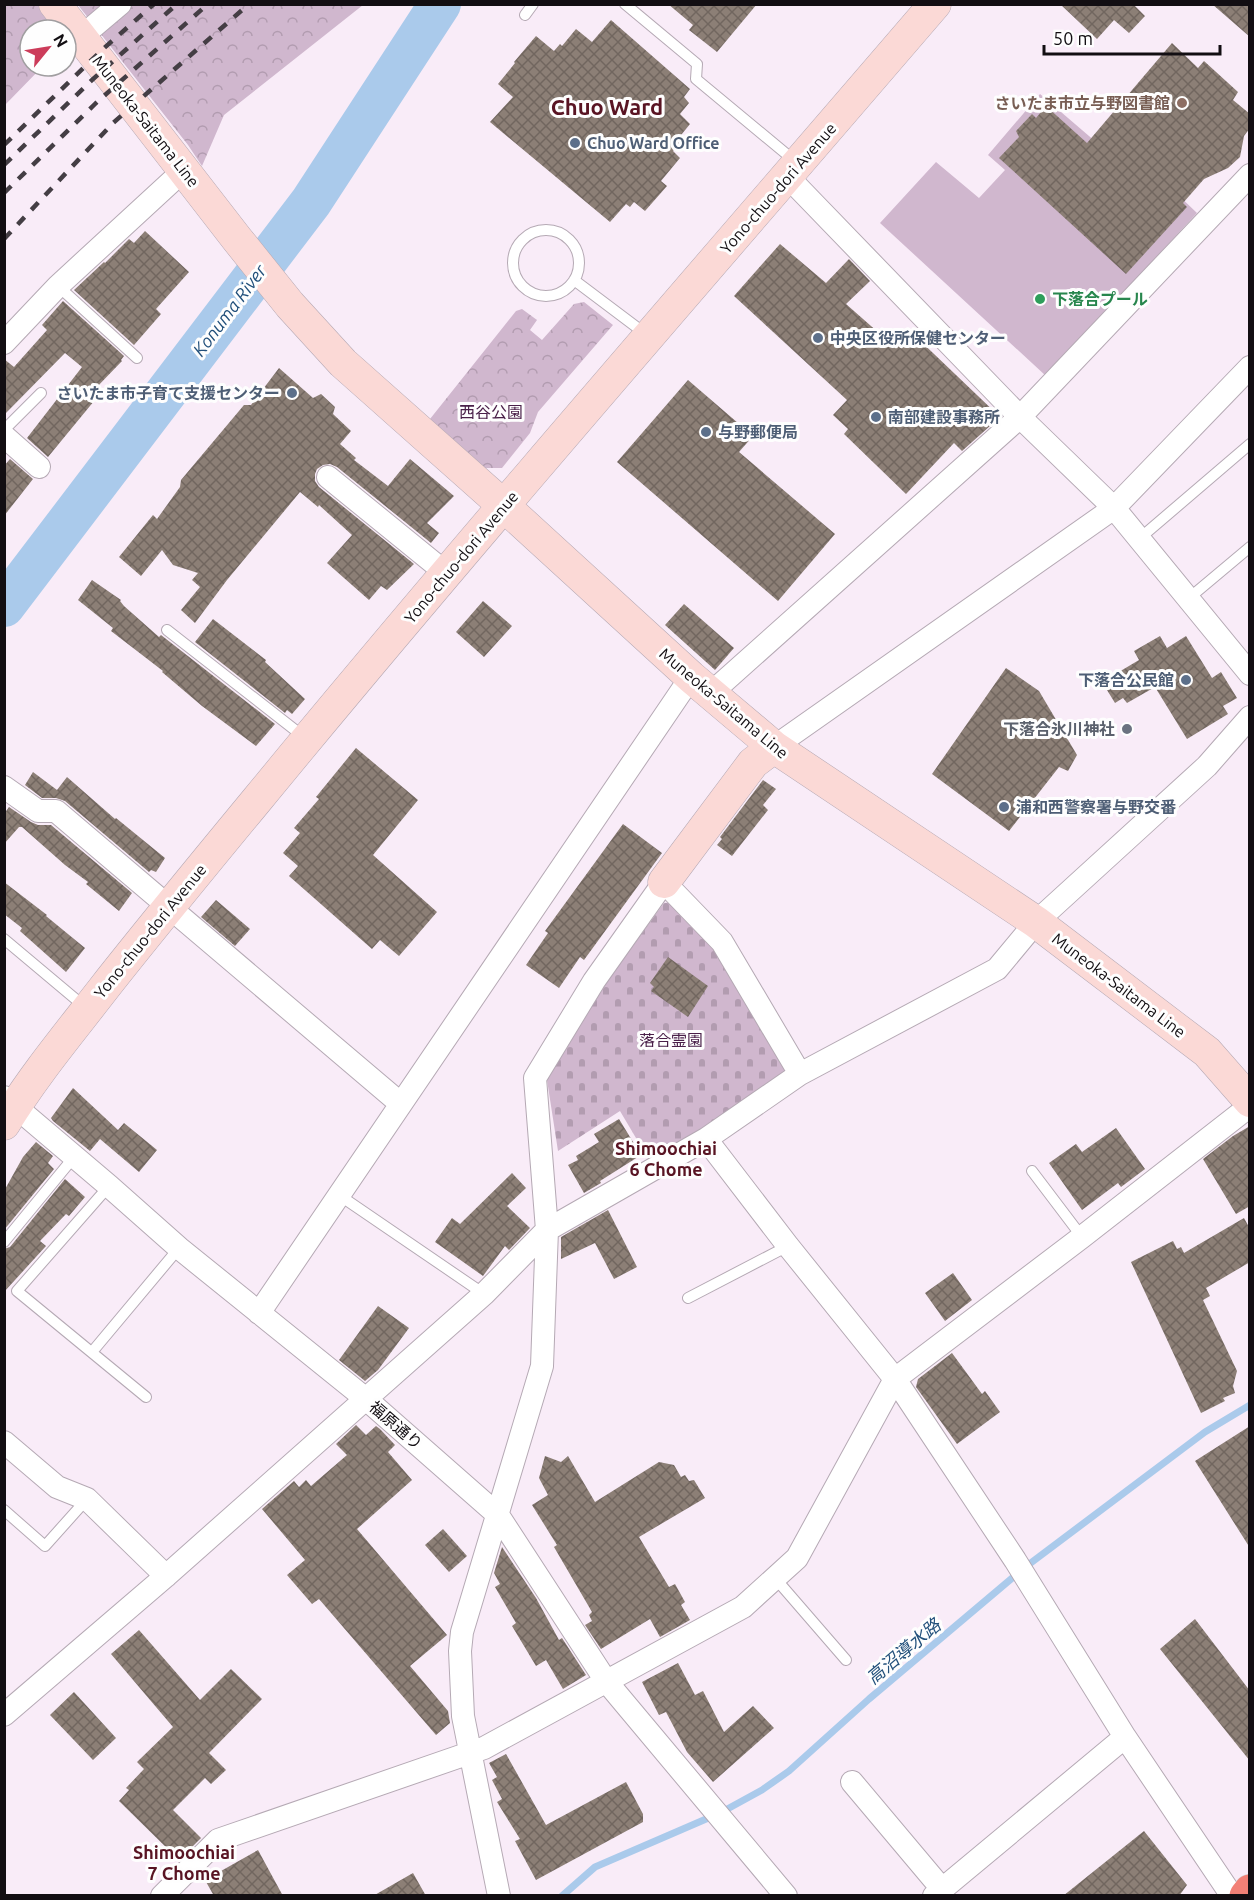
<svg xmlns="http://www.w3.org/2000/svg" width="1254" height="1900" viewBox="0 0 1254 1900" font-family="Ubuntu,'Noto Sans JP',sans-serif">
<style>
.cemetery{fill:url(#cemetery-stones)}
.park{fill:url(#park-crowns)}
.pitch{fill:#d0b7ce}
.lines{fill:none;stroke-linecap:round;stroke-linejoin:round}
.stream{stroke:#aacaeb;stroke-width:7}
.river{stroke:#aacaeb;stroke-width:42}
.building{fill:url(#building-cross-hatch)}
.lane-casing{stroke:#b5a9b4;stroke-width:12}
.street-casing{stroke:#b5a9b4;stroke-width:24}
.secondary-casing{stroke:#b5a9b4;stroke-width:33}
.highway-casing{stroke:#d4d4d4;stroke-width:34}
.lane{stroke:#fff;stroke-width:10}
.street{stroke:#fff;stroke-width:22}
.secondary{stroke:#fbd9d6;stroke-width:32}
.highway{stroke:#f28076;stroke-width:33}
.rail{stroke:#443e44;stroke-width:4.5;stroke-dasharray:10 10;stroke-linecap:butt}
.education-dot{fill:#8d6e63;stroke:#fefefe;stroke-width:2}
.service-dot{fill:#5c6f8a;stroke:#fefefe;stroke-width:2}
.leisure-dot{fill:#2e9e5b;stroke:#fefefe;stroke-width:2}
.worship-dot{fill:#6b7280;stroke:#fefefe;stroke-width:2}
.labels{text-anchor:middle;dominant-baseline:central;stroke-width:6;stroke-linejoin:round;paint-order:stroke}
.education-label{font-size:16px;font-weight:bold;fill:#785e54;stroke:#fefefe;text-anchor:end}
.street-label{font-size:16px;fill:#120e12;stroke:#fefefe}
.service-label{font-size:16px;font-weight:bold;fill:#4e5e75;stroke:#fefefe;text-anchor:start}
.leisure-label{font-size:16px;font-weight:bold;fill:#27864d;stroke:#fefefe;text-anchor:start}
.park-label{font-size:16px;fill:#4a2049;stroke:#fefefe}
.worship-label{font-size:16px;font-weight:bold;fill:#5b616d;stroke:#fefefe;text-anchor:end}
.water-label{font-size:18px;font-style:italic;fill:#22507b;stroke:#fefefe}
.neighbourhood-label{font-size:18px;font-weight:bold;fill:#591423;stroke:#fefefe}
.district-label{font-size:22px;font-weight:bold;fill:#591423;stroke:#fefefe}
</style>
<defs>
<pattern id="cemetery-stones" width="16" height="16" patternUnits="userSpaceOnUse" patternTransform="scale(1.5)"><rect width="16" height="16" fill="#d0b7ce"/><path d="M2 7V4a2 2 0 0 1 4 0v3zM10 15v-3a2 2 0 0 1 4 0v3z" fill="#b29cb0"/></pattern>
<pattern id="park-crowns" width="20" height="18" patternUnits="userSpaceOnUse" patternTransform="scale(1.5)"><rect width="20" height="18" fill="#d0b7ce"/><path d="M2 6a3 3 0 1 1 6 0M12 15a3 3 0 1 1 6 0" fill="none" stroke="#b29cb0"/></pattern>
<pattern id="building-cross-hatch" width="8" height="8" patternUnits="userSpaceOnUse" patternTransform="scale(1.5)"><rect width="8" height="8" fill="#8c7f76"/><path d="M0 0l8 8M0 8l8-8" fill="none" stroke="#71665f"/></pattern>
</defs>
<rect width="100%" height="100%" fill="#f9ecf8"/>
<path class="cemetery" d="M672,902L718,947L788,1072L704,1128L649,1160L620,1111L558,1151L547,1080L587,1008L664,903Z"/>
<path class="park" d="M5,5H40L60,30H30V66H43L5,105Z
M78,5H363L224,115L202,166L188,145Z
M584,302L613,325L538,412L530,433L502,468H485L430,419L516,311L522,309L537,320L530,330L542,340L574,304Z"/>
<path class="pitch" d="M1040,94L1117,160L1130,149L1197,213L1046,376L880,223L936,162L979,198L1005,170L988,155Z"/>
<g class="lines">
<path class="stream" d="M562,1896L595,1867L720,1813L762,1790L789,1771L869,1699L1024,1568L1205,1432L1250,1405"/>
<path class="river" d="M4,606L311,202L440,4"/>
</g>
<path class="building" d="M668,4H757L717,52L689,30L693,25Z
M1060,4H1133L1145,16L1129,33L1114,20L1097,39Z
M1212,4H1250V37Z
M611,20L690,89L684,97L689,103L680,114L690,124L677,140L680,142L673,151L680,158L661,181L667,186L645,211L634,202L630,207L626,204L610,222L490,122L513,97L498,84L515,63L514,62L536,36L554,51L560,44L562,46L576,29L592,42Z
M1172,43L1198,68L1204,61L1238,92L1233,100L1250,114V128L1244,136L1240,157L1228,168L1204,179L1183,203L1187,207L1126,274L999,158L1019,137L1016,131L1032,114L1036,118L1046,106L1087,143Z
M145,231L189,272L156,309L161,314L134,345L74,290L104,262L105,263L129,239L134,243Z
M780,244L826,283L849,259L870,281L846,304L896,348L911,332L1000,417L962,451L954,443L906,494L844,434L848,429L833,415L847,400L734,296Z
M63,301L124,356L121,360L122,361L94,390L99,395L48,457L27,438L82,367L65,353L4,415V359L14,367L47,330L42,325Z
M279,368L313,398L321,394L335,407L333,414L351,431L340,444L356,458L354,460L388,486L410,459L454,496L427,523L439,533L431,543L337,467L330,464L323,465L317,469L315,474V481L319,487L414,564L387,590L381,586L369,600L327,563L352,535L319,505L318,507L300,492L227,580L195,623L181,610L200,587L192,580L198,573L173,565L162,550L141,576L119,557L153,515L157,519L180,487L181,480L244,405H251Z
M688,380L753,436L739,452L835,534L778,601L617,462Z
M10,459L33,479L4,516V466Z
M92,580L121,600L120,601L124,606L159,637L161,635L275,724L256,746L202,706L162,672L163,671L111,631L113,628L78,600Z
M483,601L512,626L484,657L456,632Z
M684,604L734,648L715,670L665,625Z
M213,619L266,660L265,662L305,699L292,714L287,710L285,713L195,642Z
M1160,636L1167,648L1186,636L1212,678L1221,672L1237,698L1223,706L1228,714L1187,739L1155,687L1127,703L1123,698L1115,703L1102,682L1139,660L1134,651Z
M1006,668L1039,691L1077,755L1068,771L1059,767L1009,831L932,774Z
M356,748L418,800L373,855L437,912L399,956L380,940L372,949L289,876L298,866L283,853L300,833L294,828L319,799L316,797Z
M33,772L57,790L67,777L115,819L116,818L165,858L156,872L151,870L149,872L65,801L56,798H42L25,785Z
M763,780L776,789L763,805L768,810L732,856L717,845L722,839L720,837Z
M9,807L31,822L38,825H51L132,893L119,911L86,884L88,882L65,865L22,827H19L4,844V814Z
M623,824L662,853L584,960L580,957L559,988L526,965L548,933L545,931Z
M4,882L47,915L46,916L85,948L66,972L20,931L22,928L4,914Z
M216,900L250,929L235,946L201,917Z
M668,957L708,986L688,1017L651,991L654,987L650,983Z
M73,1088L118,1130L124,1123L157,1150L139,1172L100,1139L90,1151L53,1121L51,1118Z
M619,1119L641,1155L600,1181L601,1183L584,1193L568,1165L578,1160L576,1156L599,1142L594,1134Z
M1250,1126V1206L1236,1214L1203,1159L1233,1136Z
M1116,1128L1145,1169L1121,1187L1118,1183L1082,1210L1049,1163L1076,1144L1082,1152Z
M36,1142L53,1156L48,1163L54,1169L4,1230V1191L23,1157Z
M512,1173L526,1188L507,1206L530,1228L509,1250L505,1246L483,1276L435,1242L452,1218L460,1224Z
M65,1179L85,1197L69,1216L66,1214L40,1241L46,1246L4,1292V1249L10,1247Z
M608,1210L637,1267L614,1279L595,1243L561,1259V1237Z
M1244,1218L1250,1229V1262L1206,1288L1210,1296L1203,1300L1237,1371L1233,1386L1235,1393L1223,1398L1225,1401L1201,1413L1131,1262L1173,1241L1177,1249L1181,1247L1184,1253Z
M953,1273L972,1300L945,1321L925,1293Z
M378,1306L409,1328L378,1370L365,1381L339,1360Z
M952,1353L982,1394L985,1391L1000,1412L957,1444L916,1387L918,1379Z
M356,1425L366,1435L376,1426L380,1429L395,1445L388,1452L412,1480L357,1529L447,1635L410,1666L448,1711L450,1723L436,1735L319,1599L312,1604L287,1575L305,1560L262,1509L294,1481L299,1487L306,1480L311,1486L347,1455L336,1444Z
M1250,1426V1548L1195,1461Z
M545,1456L561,1462L568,1456L595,1502L659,1462L674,1465L681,1477L685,1475L689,1481L694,1480L705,1498L639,1537L669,1587L675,1584L685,1602L681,1605L690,1620L660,1637L650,1619L601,1649L585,1625L592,1621L589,1615L592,1612L554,1547L557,1545L532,1505L548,1495L539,1478Z
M443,1529L467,1556L449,1572L425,1545Z
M502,1547L536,1598L559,1640L562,1638L586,1675L563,1689L546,1660L536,1666L512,1626L516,1623L495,1587L500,1584L494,1573Z
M1195,1619L1250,1691V1761L1160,1649Z
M139,1630L200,1700L231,1669L262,1699L209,1753L226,1770L211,1784L205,1778L173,1810L201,1838L179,1860L119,1801L129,1790L126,1788L144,1769L137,1762L173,1727L111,1654Z
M678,1663L695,1695L703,1691L724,1732L753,1706L774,1728L713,1782L687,1752L666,1712L659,1715L642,1682Z
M74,1692L116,1738L93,1760L50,1715Z
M506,1754L546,1825L626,1782L643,1814V1822L536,1880L515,1841L520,1839L497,1802L502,1799L492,1780L497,1777L489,1763Z
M1144,1831L1187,1885L1179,1896H1063Z
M258,1850L283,1896H214L205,1880Z
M413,1873L426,1896H373Z"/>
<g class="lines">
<defs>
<path id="lane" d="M625,4L697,64L696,79L796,162
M525,15L533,4
M513 263a33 33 0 1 1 66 0a33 33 0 1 1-66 0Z
M574,280L647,335
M58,286L137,358
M4,430L41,393
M1139,539L1250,444
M1188,599L1250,547
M167,630L304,737
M4,939L85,1007
M1032,1171L1082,1237
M109,1186L17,1291L146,1397
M339,1195L484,1294
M4,1242L74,1157
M688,1298L788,1246
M92,1352L179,1248
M4,1510L45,1546L87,1499
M775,1578L846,1660"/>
<path id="street" d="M81,37L120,4
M787,176L1020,417L1114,508L1250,674
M4,343L58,286L184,170
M4,436L39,467
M328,477L446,573
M710,694L1020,417L1250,175
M774,747L1114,508L1250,367
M4,787L38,811H56L401,1104
M4,1097L109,1186L179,1248L366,1399L498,1515L606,1681L786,1896
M706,1139L788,1246L895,1379L1015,1560L1125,1737L1232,1896
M259,1313L691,677
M4,1442L57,1487L87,1499L166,1576
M4,1715L166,1576L484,1294L547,1230L706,1139L800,1074L997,969L1036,922L1207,766L1250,717
M852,1782L942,1889
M162,1896L218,1840L484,1748L743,1607L797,1558L895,1379L1082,1237L1250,1106
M499,1896L463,1716L460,1651L462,1632L542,1366L547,1230L535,1078L594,981L664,882L722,942L800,1074
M934,1896L1125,1737"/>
<path id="secondary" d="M55,4L237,239L290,305L343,363L504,506L691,677L774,747L1036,922L1207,1052L1250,1101
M664,882L753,763L774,747
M4,1124C33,1076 70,1032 104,988C167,908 233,829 298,750C507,498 722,252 935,4"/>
<path id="highway" d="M1246,1896L1250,1891"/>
</defs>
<use href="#lane" class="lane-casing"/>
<use href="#street" class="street-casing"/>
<use href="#secondary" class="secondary-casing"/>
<use href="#highway" class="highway-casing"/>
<use href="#lane" class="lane"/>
<use href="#street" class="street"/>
<use href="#secondary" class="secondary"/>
<use href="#highway" class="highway"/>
<path class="rail" d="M4,145L103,49L154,4
M4,165L92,80L177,4
M4,193L96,103L208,4
M4,239L113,123L249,4"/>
</g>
<circle class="education-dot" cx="1182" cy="103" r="6"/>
<g class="service-dot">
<circle cx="575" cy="143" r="6"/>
<circle cx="818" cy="338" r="6"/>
<circle cx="292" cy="393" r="6"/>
<circle cx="876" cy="417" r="6"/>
<circle cx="706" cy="432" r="6"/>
<circle cx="1186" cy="680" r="6"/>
<circle cx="1004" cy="807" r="6"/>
</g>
<circle class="leisure-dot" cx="1040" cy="299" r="6"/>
<circle class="worship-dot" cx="1127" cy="729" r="6"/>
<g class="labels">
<g class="education-label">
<text x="1170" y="103">さいたま市立与野図書館</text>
</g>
<g class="street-label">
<text transform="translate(146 121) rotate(52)">Muneoka-Saitama Line</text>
<text transform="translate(778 188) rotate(-49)">Yono-chuo-dori Avenue</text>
<text transform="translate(461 557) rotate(-50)">Yono-chuo-dori Avenue</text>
<text transform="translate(724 703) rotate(40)">Muneoka-Saitama Line</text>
<text transform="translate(150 931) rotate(-51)">Yono-chuo-dori Avenue</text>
<text transform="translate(1119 985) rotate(37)">Muneoka-Saitama Line</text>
<text transform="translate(396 1425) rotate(41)">福原通り</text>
</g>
<g class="service-label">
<text x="587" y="143">Chuo Ward Office</text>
<text x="830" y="338">中央区役所保健センター</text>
<text x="280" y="393" text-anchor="end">さいたま市子育て支援センター</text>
<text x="888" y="417">南部建設事務所</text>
<text x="718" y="432">与野郵便局</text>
<text x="1174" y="680" text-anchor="end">下落合公民館</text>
<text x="1016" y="807">浦和西警察署与野交番</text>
</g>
<g class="leisure-label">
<text x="1052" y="299">下落合プール</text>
</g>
<g class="park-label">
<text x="491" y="412">西谷公園</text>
<text x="671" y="1040">落合霊園</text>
</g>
<g class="worship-label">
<text x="1115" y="729">下落合氷川神社</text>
</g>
<g class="water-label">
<text transform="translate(229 310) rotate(-53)">Konuma River</text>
<text transform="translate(903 1651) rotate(-40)">高沼導水路</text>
</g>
<g class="neighbourhood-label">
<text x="666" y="1148">Shimoochiai<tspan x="666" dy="21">6 Chome</tspan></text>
<text x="184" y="1852">Shimoochiai<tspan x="184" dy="21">7 Chome</tspan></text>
</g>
<g class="district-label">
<text x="607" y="106">Chuo Ward</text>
</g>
</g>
<rect width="1254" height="1900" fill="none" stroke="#120e12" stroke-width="12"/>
<g transform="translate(48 48) rotate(60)"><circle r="28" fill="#fefefe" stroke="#a09ea0" stroke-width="1.5"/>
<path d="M0-4.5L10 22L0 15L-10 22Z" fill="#cc3c5a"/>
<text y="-9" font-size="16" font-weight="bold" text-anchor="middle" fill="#120e12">N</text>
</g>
<path d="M1044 45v9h176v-9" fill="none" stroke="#120e12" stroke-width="3"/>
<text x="1053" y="45" font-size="18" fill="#120e12" stroke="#fefefe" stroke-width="4.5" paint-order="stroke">50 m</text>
</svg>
